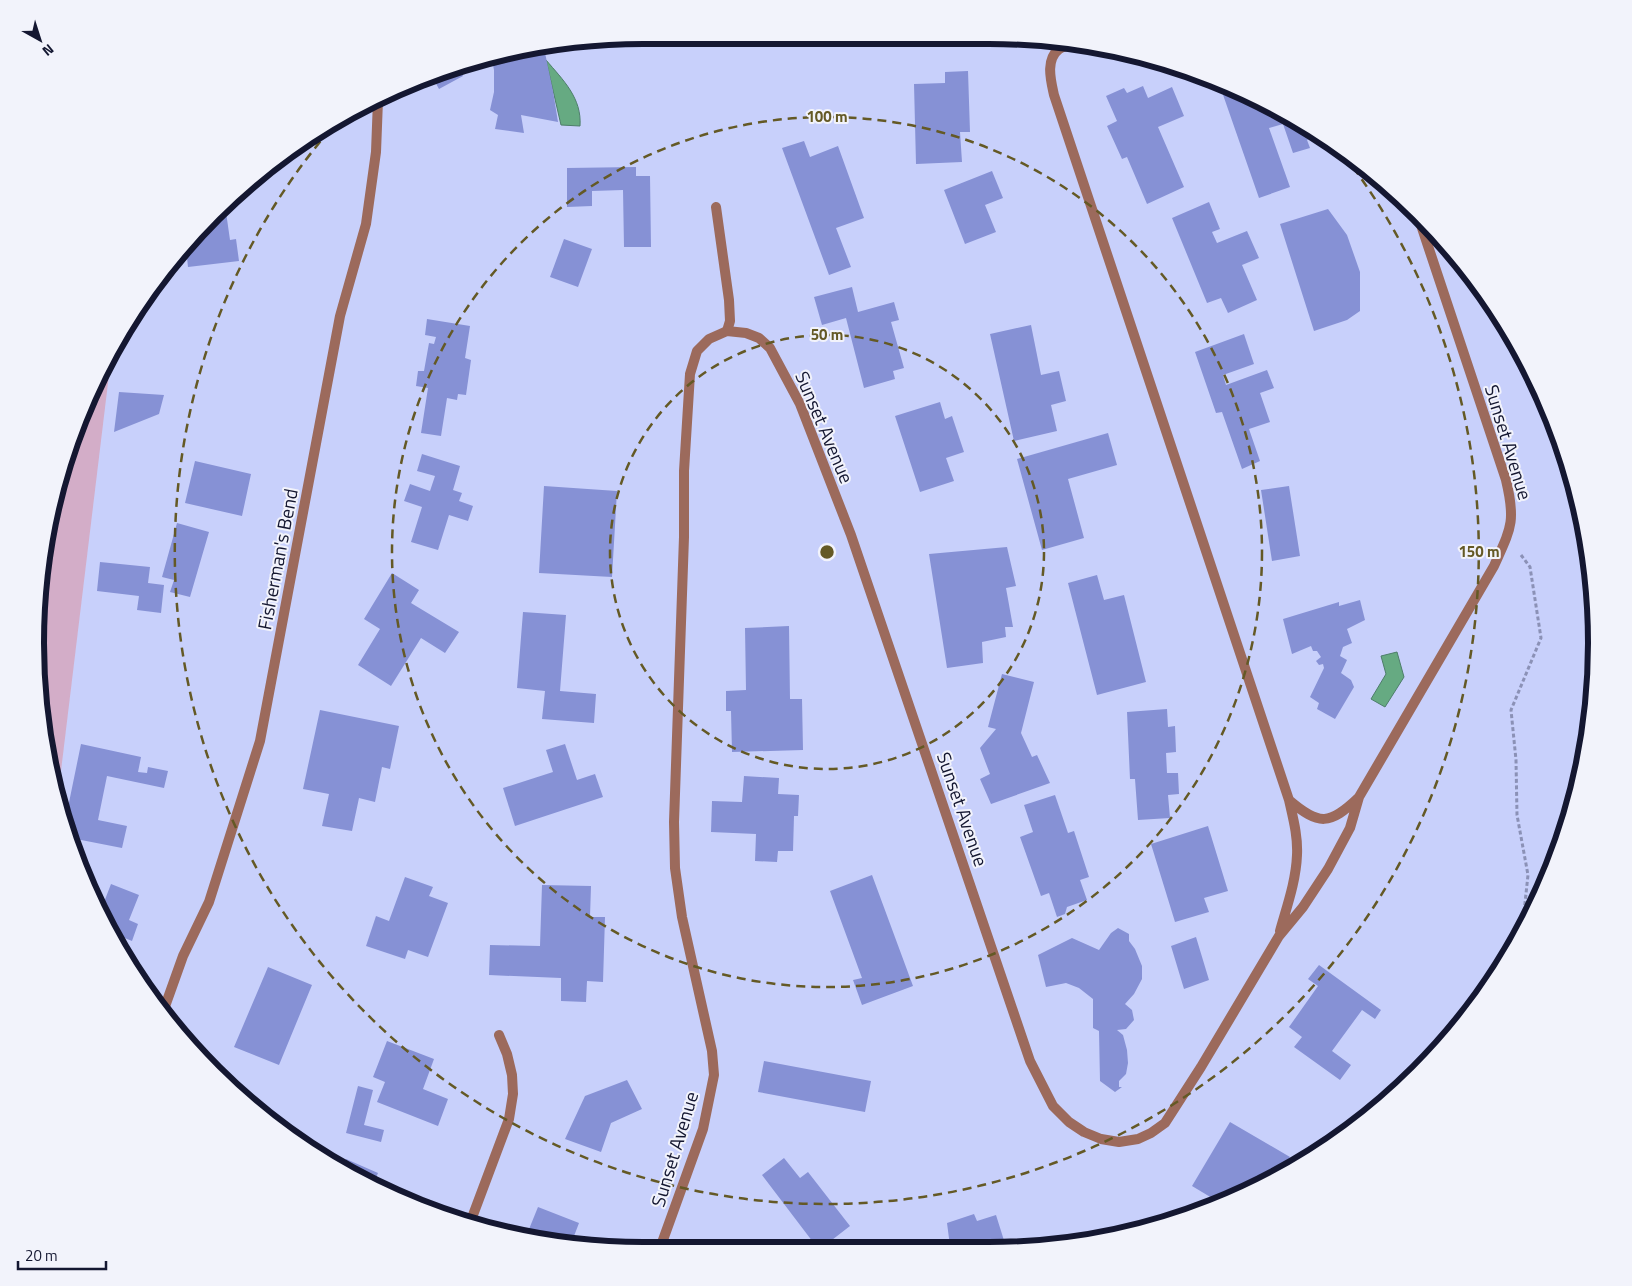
<svg xmlns="http://www.w3.org/2000/svg" width="1632" height="1286" viewBox="0 0 1632 1286" font-family="'Titillium Web',sans-serif">
<style>
.green{fill:#d3adc8}
.water{fill:#66aa82;stroke:#4d7e6a}
.building{fill:#8691d5}
.lines{fill:none;stroke-linecap:round;stroke-linejoin:round}
.path{stroke:#8b91b6;stroke-width:3;stroke-dasharray:4 2.5;stroke-linecap:butt}
.service{stroke:#9c6a5c;stroke-width:10}
.minor{stroke:#9c6a5c;stroke-width:10}
.ring{fill:none;stroke:#645925;stroke-width:2.5;stroke-dasharray:9 6}
.labels{text-anchor:middle;dominant-baseline:central;stroke-width:4;stroke-linejoin:round;paint-order:stroke}
.street-label{font-size:19px;fill:#141731;stroke:#f2f3fb}
.rim{fill:none;stroke:#141731;stroke-width:6}
.centre{fill:#645925;stroke:#f2f3fb;stroke-width:2.5}
.ring-label{font-size:15px;text-anchor:middle;font-weight:bold;fill:#645925;stroke:#f2f3fb;stroke-width:4;stroke-linejoin:round;paint-order:stroke}
</style>
<rect width="100%" height="100%" fill="#c8d0fb"/>
<path class="green" d="M112,350L57,804L35,643L56,485Z"/>
<path class="water" d="M546,60C563,80 582,98 580,126L561,125Z
M1397,652L1404,677L1385,707L1371,699L1386,674L1381,656Z"/>
<path class="building" d="M544,48L553,91L558,122L521,115L524,133L495,129L498,115L490,110L494,92V70L491,55Z
M459,67L463,76L439,89L434,80L426,81Z
M968,71L970,132H960L962,162L916,164L914,84L945,83V72Z
M419,83L407,94L403,90Z
M1143,86L1148,98L1172,87L1184,116L1158,127L1184,187L1147,204L1127,157L1122,159L1107,126L1117,121L1106,96L1124,88L1127,93Z
M1227,87L1293,116L1319,135L1307,140L1310,148L1293,153L1283,124L1269,128L1290,187L1259,198L1221,89Z
M804,141L810,157L838,146L864,218L836,228L851,267L829,275L782,148Z
M636,167V176H650L651,247H624L623,190L592,191V206L567,207V168Z
M992,171L1003,198L985,205L996,232L965,244L944,190Z
M232,199V204L225,205L230,240L236,239L239,261L188,267L186,248L213,213Z
M1209,202L1220,229L1212,232L1217,243L1247,231L1259,258L1242,265L1257,300L1228,313L1221,298L1207,303L1172,218Z
M1328,209L1347,235L1360,272V311L1347,320L1314,331L1280,224Z
M564,239L592,249L578,287L550,277Z
M852,287L858,312L894,302L899,320L891,322L904,368L893,371L895,379L864,388L846,318L822,325L814,297Z
M427,319L470,326L465,358L471,360L466,395L458,394L457,400L447,398L441,436L421,433L428,388L416,386L418,371H424L429,343L434,344L436,337L425,335Z
M1031,325L1041,375L1059,371L1066,401L1051,405L1057,431L1014,441L990,334Z
M1244,334L1254,364L1223,375L1226,385L1267,370L1274,388L1260,393L1270,422L1249,429L1260,461L1242,469L1222,412L1216,413L1195,352Z
M119,392L164,395L159,414L114,432Z
M940,402L945,419L952,416L964,452L946,458L954,481L920,492L895,416Z
M1548,410L1565,448L1577,499L1572,500Z
M1108,433L1117,465L1068,479L1084,538L1042,550L1017,459Z
M422,454L460,466L453,490L462,493L459,501L473,506L468,521L449,515L438,550L411,542L422,507L404,501L410,484L430,491L435,476L417,471Z
M195,461L251,474L242,516L185,503Z
M544,486L617,491L612,577L539,573Z
M1289,486L1300,556L1272,561L1261,490Z
M177,523L209,532L190,597L170,592L174,580L162,577Z
M1007,547L1016,586L1006,588L1013,627H1005L1006,637L982,642L983,663L947,668L929,554Z
M100,562L150,567L148,583L164,585L161,613L137,610L139,596L97,591Z
M392,573L419,590L411,603L459,632L445,653L421,638L391,686L358,665L380,629L364,619Z
M1097,575L1104,600L1124,595L1146,682L1097,695L1068,583Z
M1360,600L1365,620L1347,629L1352,643L1343,647L1340,656L1347,660L1341,673L1351,680L1354,687L1335,719L1317,709L1319,703L1310,697L1324,668L1323,664L1319,665L1316,661L1321,657L1317,651H1313L1311,646L1292,654L1283,619L1339,602V606Z
M523,612L566,615L560,691L596,694L594,723L542,719L545,691L517,688Z
M789,626L790,699H802L803,750L732,752L731,711H726V691L746,690L745,628Z
M1002,674L1034,682L1021,733L1032,757L1037,755L1050,783L991,804L980,779L990,774L980,748L996,729L988,727Z
M1167,709L1168,727L1175,726L1176,752L1166,753L1167,773H1178L1179,794L1168,795L1170,818L1138,820L1135,779H1130L1127,712Z
M320,710L399,726L390,769L382,767L375,802L359,798L352,831L322,826L329,794L303,789Z
M81,744L141,757L138,772L147,773L148,767L168,771L164,788L107,776L98,820L127,826L122,848L71,838L65,822Z
M565,744L577,780L595,774L603,797L515,826L503,788L553,772L546,750Z
M744,776L779,778L778,794L799,795L798,816H794L793,851H778L777,862L755,861L756,834L711,832L712,801L742,802Z
M1055,795L1068,833L1074,831L1089,877L1080,880L1087,900L1067,907L1065,914L1057,917L1049,893L1041,896L1020,837L1033,832L1024,805Z
M1208,826L1228,891L1204,898L1209,912L1175,922L1151,844Z
M872,875L913,986L862,1005L853,980L862,978L830,891Z
M405,877L433,887L429,896L448,903L428,957L408,950L405,959L366,946L376,916L389,921Z
M111,884L139,895L129,920L138,924L132,941L110,932L101,910Z
M542,885L591,886L590,917H605L603,982L587,981L586,1002L561,1001V978L489,975L490,945L540,946Z
M1118,928L1129,934V941L1135,949L1142,966V979L1134,994L1125,1004L1132,1010L1134,1020L1126,1029L1117,1030L1123,1035L1127,1050L1128,1063L1126,1074L1119,1081V1087H1122L1115,1092L1100,1081L1099,1031L1093,1028V999L1079,988L1066,983L1046,987L1038,955L1072,938L1099,950L1111,933Z
M1196,937L1209,980L1184,989L1171,946Z
M1319,965L1381,1010L1375,1019L1362,1010L1332,1051L1351,1065L1340,1080L1294,1047L1302,1037L1289,1027L1318,986L1308,979Z
M268,967L312,985L279,1065L234,1047Z
M387,1041L434,1059L423,1089L448,1099L438,1126L377,1102L385,1082L373,1077Z
M764,1061L871,1081L865,1112L758,1092Z
M627,1080L642,1109L611,1123L601,1152L565,1139L585,1096Z
M234,1085L249,1092L247,1098L233,1086Z
M358,1086L373,1090L364,1125L384,1130L381,1142L346,1133Z
M1230,1122L1290,1157L1283,1168L1289,1171L1217,1201L1192,1186Z
M784,1158L800,1178L808,1172L850,1226L819,1250L762,1175Z
M346,1159L378,1173L373,1185L342,1168Z
M538,1207L579,1223L571,1244L525,1239Z
M974,1214L977,1221L996,1215L1007,1250H938L950,1246L947,1223Z"/>
<g class="lines">
<path class="path" d="M1521,555L1530,567L1541,638L1511,710L1516,760L1517,815L1528,875L1522,931"/>
<path class="service" d="M1051,41L1059,49
M716,207L729,300L730,321L727,331"/>
<path class="minor" d="M1071,45C1067,46 1062,47 1059,49C1045,60 1051,81 1054,95L1289,800C1293,818 1298,836 1297,855C1296,881 1287,906 1280,931
M1289,800C1319,826 1330,825 1358,798
M163,1012L183,956L209,902L260,741L340,316L366,224L376,152L378,100
M470,1223L509,1119L513,1094L512,1075L507,1054L499,1035
M659,1251L703,1129L714,1075L712,1051L682,917L675,868L674,822L684,537V471L690,374L697,351L709,339L727,331L746,333L759,338L770,348L800,404L851,535L1030,1061L1053,1106L1069,1122L1084,1132L1101,1139L1119,1142L1138,1139L1151,1133L1165,1123L1201,1067L1279,936L1303,907L1328,869L1350,828L1359,797L1494,566C1511,528 1516,522 1506,480L1418,216"/>
</g>
<g class="ring">
<circle cx="827" cy="552" r="217"/>
<circle cx="827" cy="552" r="435"/>
<path d="M1344 155A652 652 0 1 1 342 116"/>
</g>
<g class="labels">
<g class="street-label">
<text transform="translate(825 427) rotate(67)">Sunset Avenue</text>
<text transform="translate(1509 442) rotate(73)">Sunset Avenue</text>
<text transform="translate(277 559) rotate(-79)">Fisherman's Bend</text>
<text transform="translate(963 809) rotate(71)">Sunset Avenue</text>
<text transform="translate(674 1149) rotate(-73)">Sunset Avenue</text>
</g>
</g>
<path d="M0 0H1632V1286H0ZM643 44H989A599 599 0 0 1 1588 643V643A599 599 0 0 1 989 1242H643A599 599 0 0 1 44 643V643A599 599 0 0 1 643 44Z" fill="#f2f3fb" fill-rule="evenodd"/>
<path class="rim" d="M643 44H989A599 599 0 0 1 1588 643V643A599 599 0 0 1 989 1242H643A599 599 0 0 1 44 643V643A599 599 0 0 1 643 44Z"/>
<circle cx="827" cy="552" r="8" class="centre"/>
<g class="ring-label">
<text x="827" y="122">100 m</text>
<text x="827" y="340">50 m</text>
<text x="1479" y="557">150 m</text>
</g>
<g transform="translate(40 40) rotate(141)" stroke="#f2f3fb" stroke-width="4" paint-order="stroke">
<path d="M0-4L9 19L0 12L-9 19Z" fill="#141731"/>
<text y="-8" font-size="14" font-weight="bold" text-anchor="middle" fill="#141731">N</text>
</g>
<path d="M18 1261v8h88v-8" fill="none" stroke="#141731" stroke-width="2.5"/>
<text x="25" y="1261" font-size="15" fill="#141731" stroke="#f2f3fb" stroke-width="4" paint-order="stroke">20 m</text>
</svg>
